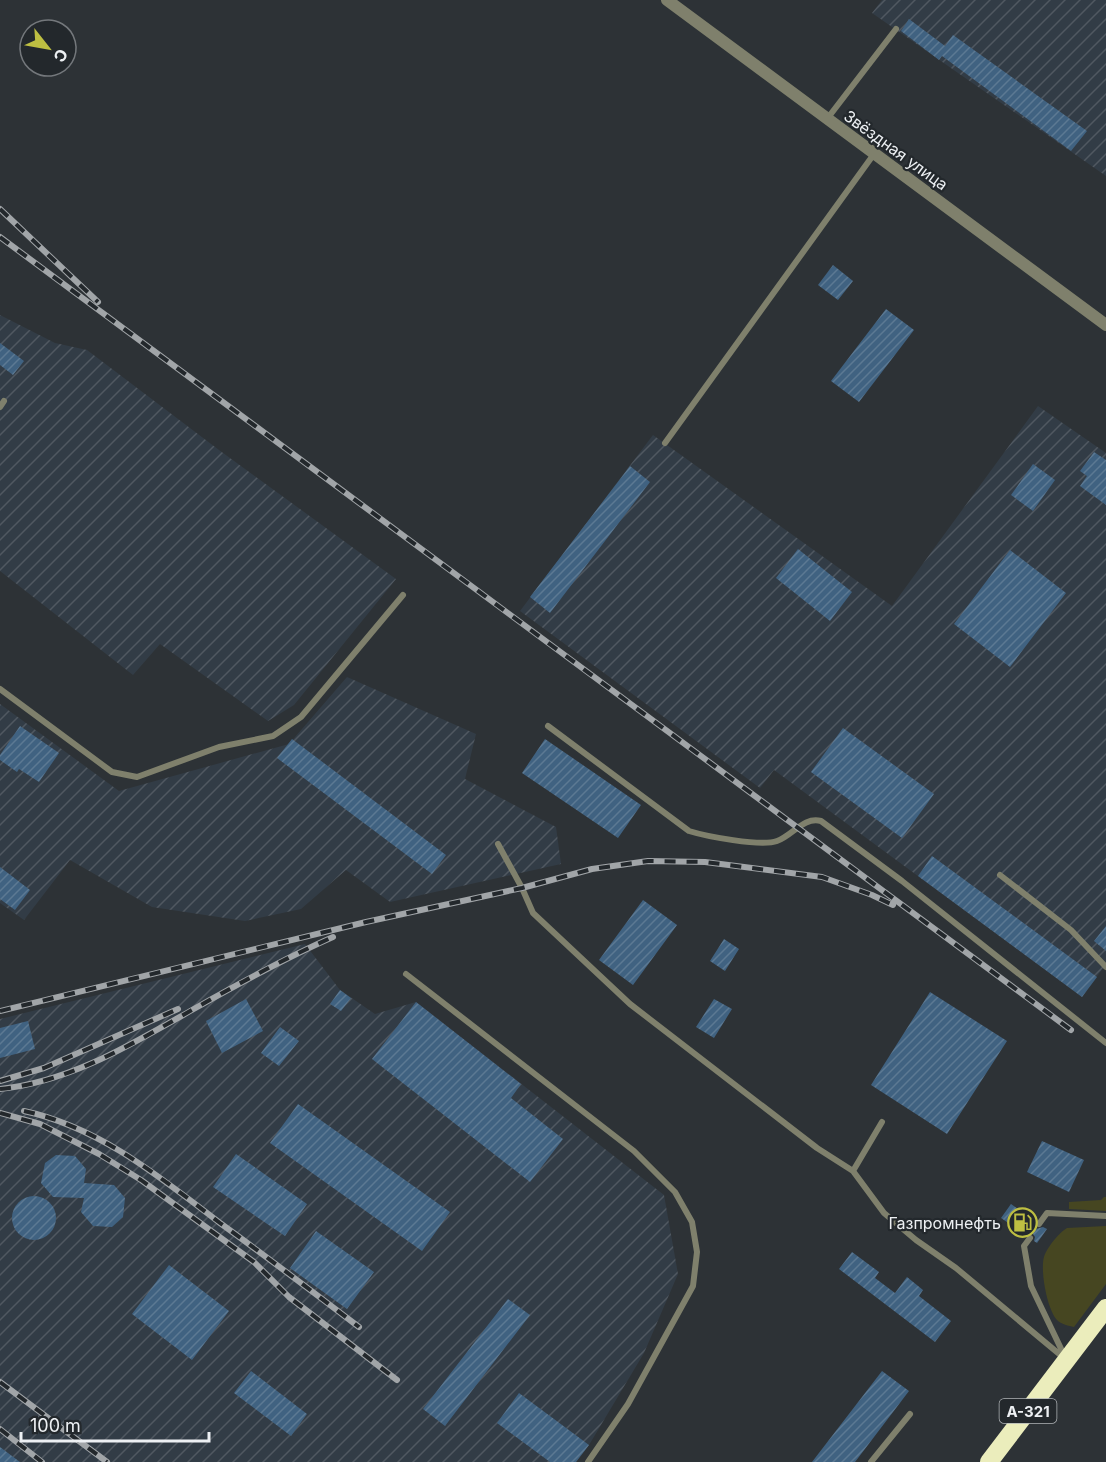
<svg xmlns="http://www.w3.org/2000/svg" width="1106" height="1462" viewBox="0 0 1106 1462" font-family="Inter,sans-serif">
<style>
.industrial{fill:url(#industrial-furrows)}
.green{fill:#464621}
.building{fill:url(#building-hatch)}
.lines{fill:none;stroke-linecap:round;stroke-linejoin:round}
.lane{stroke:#7f806c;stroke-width:6}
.street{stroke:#7f806c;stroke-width:12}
.highway{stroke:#ebedbc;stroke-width:18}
.rail-casing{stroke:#a1a5a8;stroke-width:6}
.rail{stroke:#23282c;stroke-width:4;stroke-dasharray:11;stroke-linecap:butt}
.labels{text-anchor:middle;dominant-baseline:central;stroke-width:4.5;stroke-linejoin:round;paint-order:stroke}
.shield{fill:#23282c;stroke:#b0b4b7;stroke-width:1.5}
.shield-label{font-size:15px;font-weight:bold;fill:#edf0f3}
.street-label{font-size:16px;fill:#edf0f3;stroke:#23282c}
.poi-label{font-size:16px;fill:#edf0f3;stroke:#23282c;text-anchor:end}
</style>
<defs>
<pattern id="industrial-furrows" width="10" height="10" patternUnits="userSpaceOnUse" patternTransform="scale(1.5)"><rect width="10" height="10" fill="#323c46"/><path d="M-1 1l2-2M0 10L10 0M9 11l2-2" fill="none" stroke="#505861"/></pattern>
<pattern id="building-hatch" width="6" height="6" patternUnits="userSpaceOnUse" patternTransform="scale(1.5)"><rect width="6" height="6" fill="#406281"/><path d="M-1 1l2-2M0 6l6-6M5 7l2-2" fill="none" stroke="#5c7993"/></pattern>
</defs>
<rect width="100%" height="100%" fill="#2d3236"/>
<path class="industrial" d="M882,0H1106V176L872,13Z
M0,315L55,343L87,350L219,450L396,579L294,705L268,721L160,644L133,675L0,571Z
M1038,406L1106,453V964L1082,997L774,770L760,788L520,611L653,435L892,606Z
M347,677L476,734L465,779L556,827L561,864L390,902L346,870L301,909L245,921L152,907L70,860L24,920L0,903V704L119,791L289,744Z
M305,944L340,990L375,1014L416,1002L664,1195L678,1274L644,1353L589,1445L576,1462H0V1019Z"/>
<path class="green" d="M1104,1197H1106V1211L1069,1209V1202L1101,1200Z
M1106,1226V1284L1074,1327C1069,1326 1061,1324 1057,1320C1047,1309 1040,1270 1044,1257C1047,1247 1060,1232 1067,1228Z"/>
<path class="building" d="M909,19L945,46L953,35L1087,131L1071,151L942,56L939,60L901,31Z
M833,265L853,281L838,300L818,285Z
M886,309L914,330L859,402L831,381Z
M0,343L24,361L13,375L0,365Z
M1094,452L1106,460V505L1080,486L1087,476L1080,471Z
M1033,464L1055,480L1033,511L1011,495Z
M630,466L650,482L550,613L530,597Z
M798,549L852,592L830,621L776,578Z
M1010,550L1066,593L1010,667L954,624Z
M20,726L59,753L39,782L19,769L17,772L0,760V755Z
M843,728L934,794L902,838L811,772Z
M292,739L446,855L432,874L277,758Z
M545,739L641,805L618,838L522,773Z
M932,856L1097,977L1082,997L918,876Z
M0,867L30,890L15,910L0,899Z
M643,900L677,925L633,985L599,960Z
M1106,926V951L1094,941Z
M724,939L739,949L725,971L710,961Z
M340,990L351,998L341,1011L330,1004Z
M930,992L1007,1041L947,1134L871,1085Z
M246,999L263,1031L222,1053L206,1021Z
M714,999L732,1009L714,1038L696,1027Z
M416,1002L521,1084L511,1098L563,1139L530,1182L372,1059Z
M28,1021L35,1049L0,1058V1028Z
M280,1027L299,1041L279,1066L261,1053Z
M298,1104L450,1212L422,1251L270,1143Z
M1042,1141L1084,1160L1069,1192L1027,1172Z
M236,1154L307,1204L285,1236L213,1187Z
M56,1155L75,1156L86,1169L84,1183L114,1185L125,1198L123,1217L112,1227L93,1226L81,1212L84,1198L53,1197L41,1183L45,1163Z
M12 1218a22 22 0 1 1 44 0a22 22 0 1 1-44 0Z
M1011,1204L1035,1221L1034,1226L1036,1229L1043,1227L1047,1229L1037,1243L1034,1241L1035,1237L1033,1234L1026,1235L1001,1218Z
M316,1231L374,1272L347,1309L290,1268Z
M852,1252L879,1272L875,1278L895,1293L907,1277L923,1290L919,1296L951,1321L935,1342L839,1269Z
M169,1265L229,1311L192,1360L132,1314Z
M508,1299L530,1315L445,1426L423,1409Z
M251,1371L307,1414L291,1436L234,1393Z
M882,1371L909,1391L855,1462H812Z
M519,1393L589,1445L576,1462H550L497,1423Z
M0,1447L20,1462H0Z"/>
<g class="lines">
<path class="lane" d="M827,119L896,29
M0,407L4,401
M665,443L874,154
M0,689L112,772L137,777L219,747L273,736L301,717L403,595
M548,726L689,831C705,836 761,847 777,841C792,836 804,816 821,821L902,881L1106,1043
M498,844L522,888L533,913L630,1004L817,1148L853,1171L884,1213L916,1240L956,1268L1064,1358
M1000,875L1071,930L1106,967
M406,974L634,1151L675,1192L692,1222L697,1252L693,1286L628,1404L588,1462
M853,1171L882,1122
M1039,1224L1047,1213L1106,1216
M1030,1238L1024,1246L1031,1286L1065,1357
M871,1462L910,1414"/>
<path class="street" d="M667,0L1106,325"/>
<path class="highway" d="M989,1462L1106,1308"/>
<defs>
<path id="rail" d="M0,209L98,302
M0,237L1071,1030
M0,1011L366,922L522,888L592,869L648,861L705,862L822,877L872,895L893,905
M0,1081L44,1068L178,1009
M0,1089C70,1082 132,1044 192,1010C238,984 285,958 333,937
M24,1111C99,1127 160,1177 220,1223C267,1257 313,1292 359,1327
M0,1113L40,1124L99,1154L141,1180L254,1262L289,1297L397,1380
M0,1382L107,1462
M0,1429L42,1462"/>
</defs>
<use href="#rail" class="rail-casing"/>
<use href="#rail" class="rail"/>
</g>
<defs>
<symbol id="fuel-ring" viewBox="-11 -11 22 22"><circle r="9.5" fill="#23282c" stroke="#bebf42" stroke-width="1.5"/><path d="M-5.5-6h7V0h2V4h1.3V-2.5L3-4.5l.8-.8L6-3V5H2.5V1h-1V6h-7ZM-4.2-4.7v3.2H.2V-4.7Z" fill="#bebf42"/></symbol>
</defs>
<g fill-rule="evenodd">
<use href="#fuel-ring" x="1006" y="1206" width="33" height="33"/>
</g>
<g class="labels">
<rect class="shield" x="999.5" y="1399" width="57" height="24" rx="4.5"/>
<g class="shield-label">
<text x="1028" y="1411">А-321</text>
</g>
<g class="street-label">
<text transform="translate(896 150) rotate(36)">Звёздная улица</text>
</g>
<g class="poi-label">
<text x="1001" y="1223">Газпромнефть</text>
</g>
</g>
<g transform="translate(48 48) rotate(121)"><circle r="28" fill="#23282c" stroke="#74787c" stroke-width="1.5"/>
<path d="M0-4.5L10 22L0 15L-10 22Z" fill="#bebf42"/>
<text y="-9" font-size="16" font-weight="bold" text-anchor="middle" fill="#edf0f3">С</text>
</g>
<path d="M21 1432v9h188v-9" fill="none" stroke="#edf0f3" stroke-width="3"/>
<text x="30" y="1432" font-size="18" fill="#edf0f3" stroke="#23282c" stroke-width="4.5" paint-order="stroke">100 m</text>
</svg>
